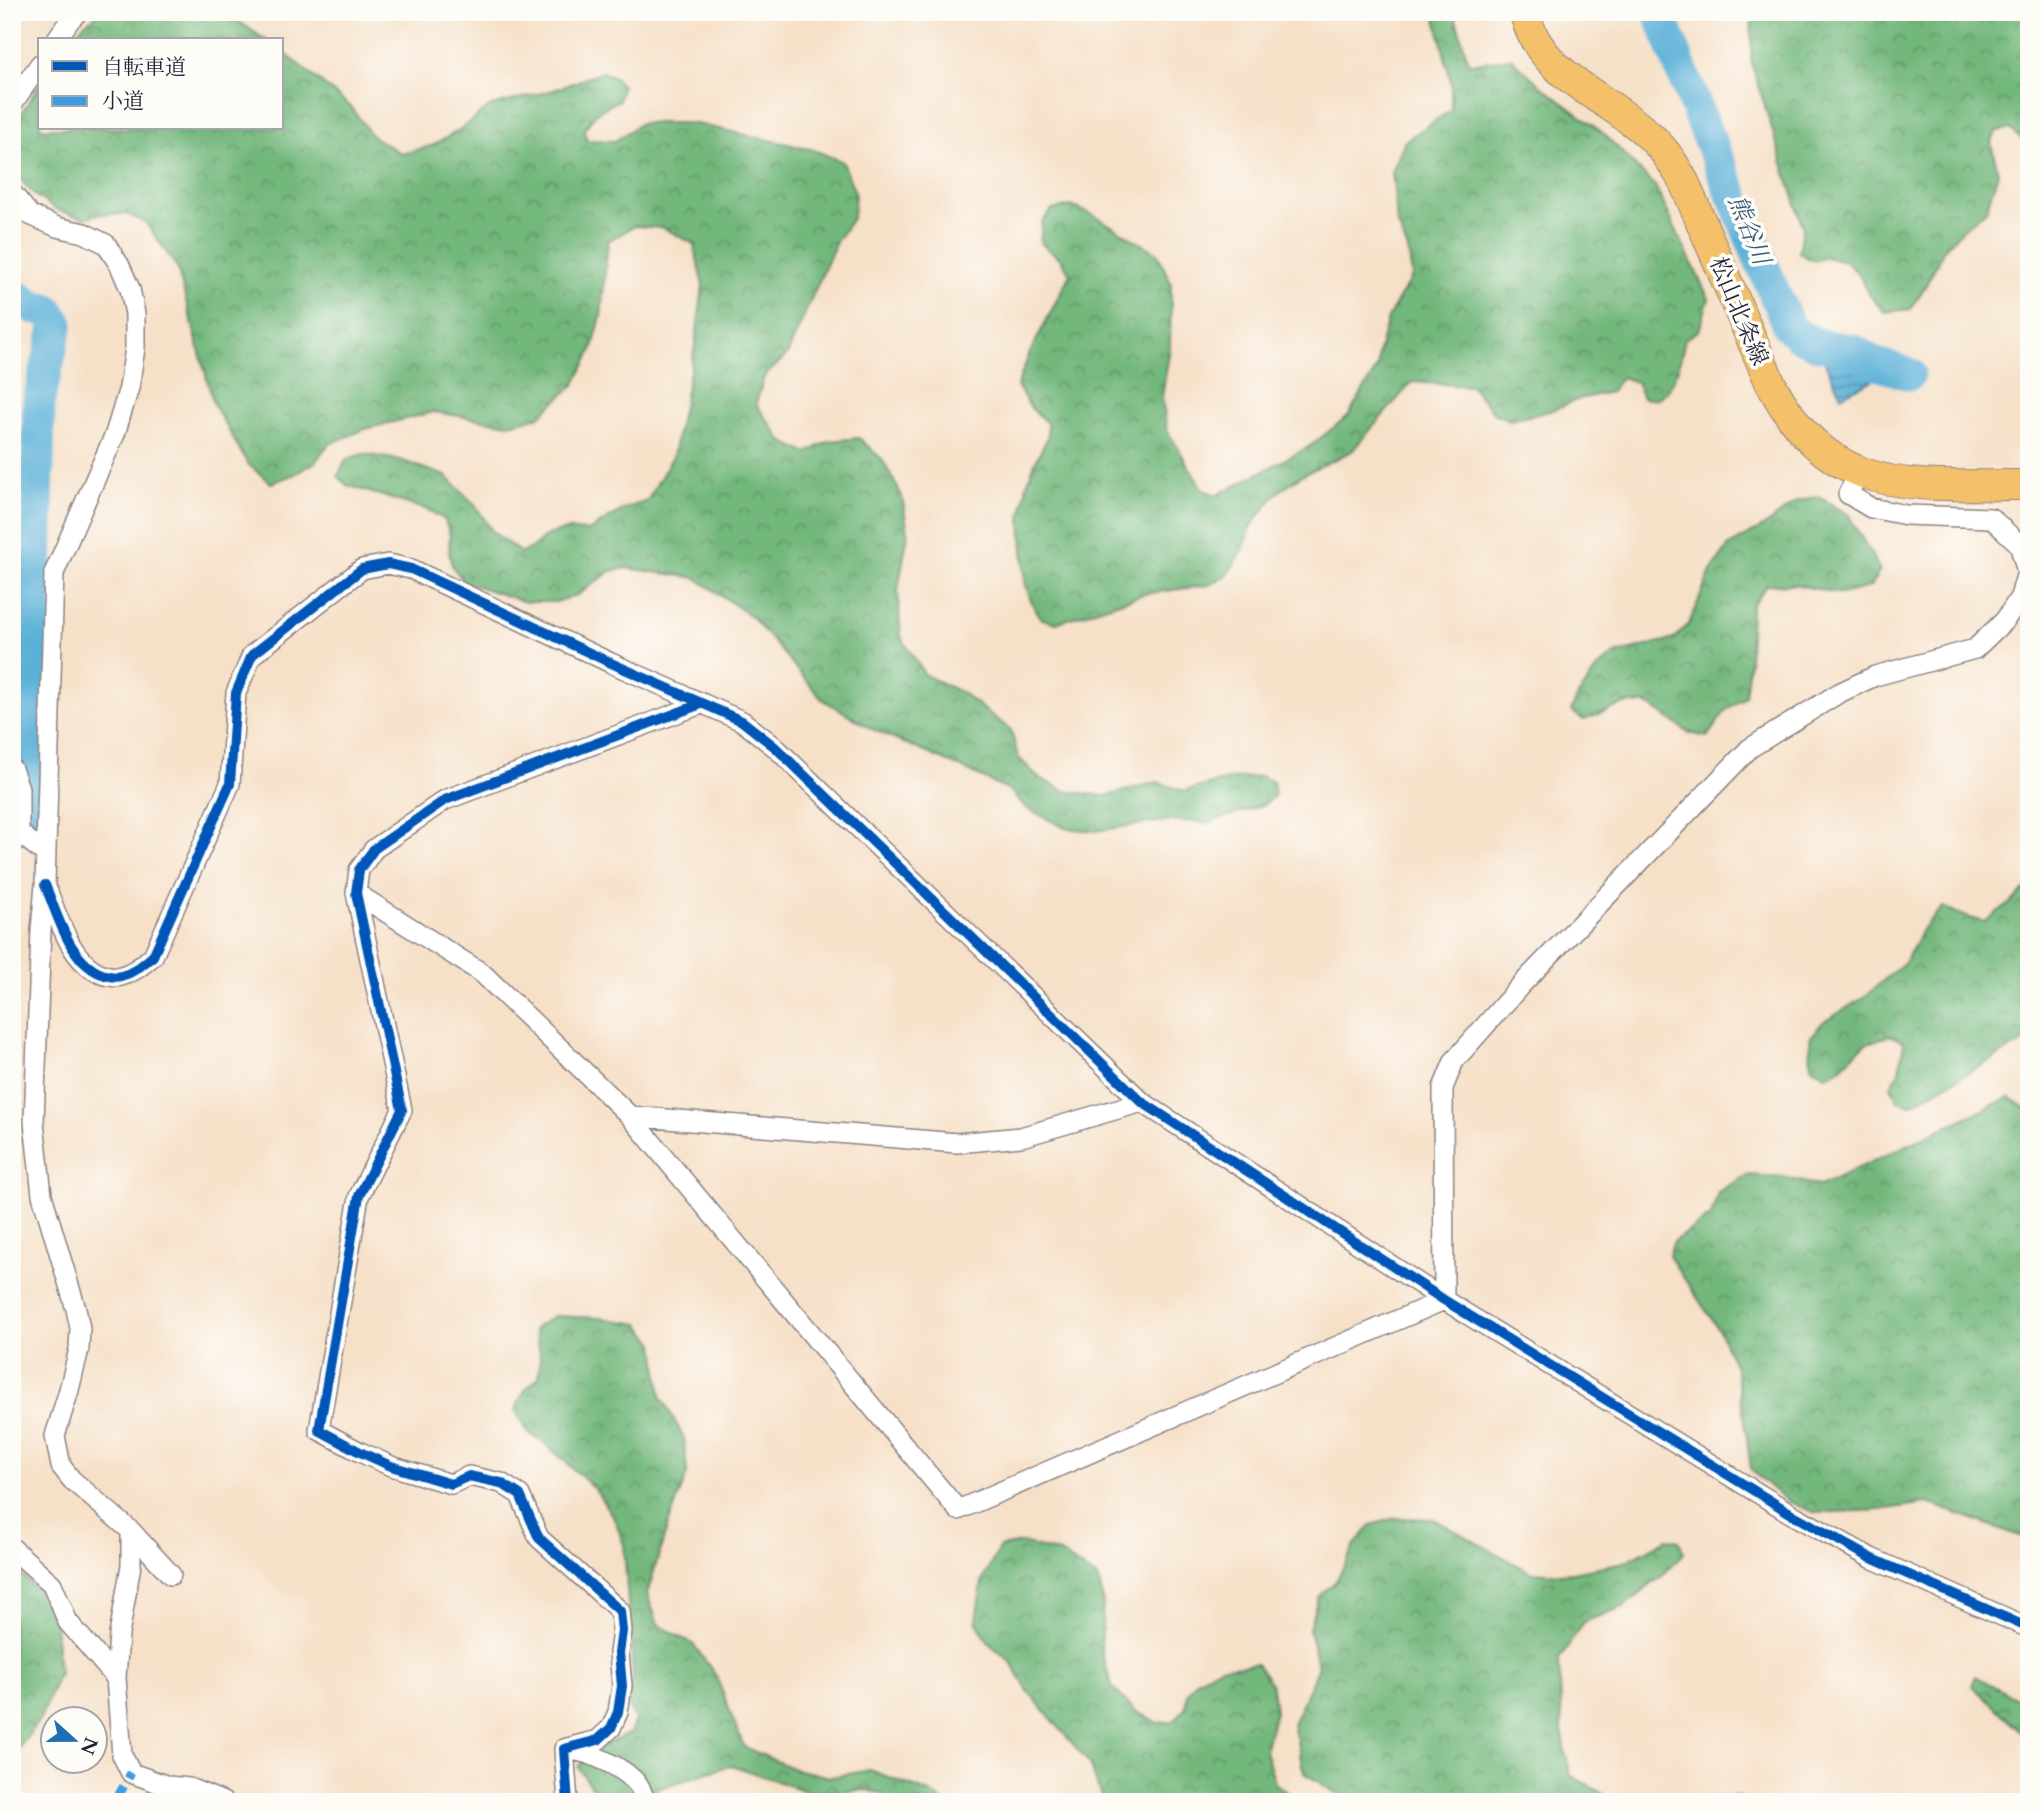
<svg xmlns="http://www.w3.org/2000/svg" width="2041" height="1814" viewBox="0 0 2041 1814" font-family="Cardo,'Noto Serif JP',serif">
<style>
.forest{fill:url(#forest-crowns);stroke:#4a6c5b;stroke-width:2}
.water{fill:url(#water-rules);stroke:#3e6a8a;stroke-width:2}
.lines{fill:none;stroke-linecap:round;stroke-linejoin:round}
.river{stroke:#5bb1d8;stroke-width:33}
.street-casing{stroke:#8c8181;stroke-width:22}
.primary-casing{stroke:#8c8181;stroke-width:32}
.street{stroke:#fff;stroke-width:19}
.primary{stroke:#f4c16a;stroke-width:30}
.quiet{stroke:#3c9ce2;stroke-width:9;stroke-dasharray:18 9;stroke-linecap:butt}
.cycleway-casing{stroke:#fdfcf7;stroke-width:15}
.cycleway{stroke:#0057b8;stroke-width:10}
.labels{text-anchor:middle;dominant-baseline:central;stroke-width:7;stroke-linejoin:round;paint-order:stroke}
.street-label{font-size:23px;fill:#22223b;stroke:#fdfcf7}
.water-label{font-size:24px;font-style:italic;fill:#395b7a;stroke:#fdfcf7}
</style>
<defs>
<pattern id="forest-crowns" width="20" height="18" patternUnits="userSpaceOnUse" patternTransform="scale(1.75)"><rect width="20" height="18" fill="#72b77b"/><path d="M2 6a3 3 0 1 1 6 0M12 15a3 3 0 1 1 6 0" fill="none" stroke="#5d9466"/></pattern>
<pattern id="water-rules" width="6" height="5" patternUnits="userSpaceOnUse" patternTransform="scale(1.75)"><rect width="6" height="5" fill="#5bb1d8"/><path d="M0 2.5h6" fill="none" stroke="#4b90b0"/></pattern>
</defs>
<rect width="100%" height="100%" fill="#fdfcf7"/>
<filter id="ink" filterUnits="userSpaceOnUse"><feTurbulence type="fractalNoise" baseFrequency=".0143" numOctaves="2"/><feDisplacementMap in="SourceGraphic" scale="14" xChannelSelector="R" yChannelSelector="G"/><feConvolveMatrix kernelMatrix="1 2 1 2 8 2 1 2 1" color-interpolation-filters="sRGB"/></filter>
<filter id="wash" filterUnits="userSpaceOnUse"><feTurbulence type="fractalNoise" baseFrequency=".00686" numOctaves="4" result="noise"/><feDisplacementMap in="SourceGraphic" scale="28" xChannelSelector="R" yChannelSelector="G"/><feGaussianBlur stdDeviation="1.57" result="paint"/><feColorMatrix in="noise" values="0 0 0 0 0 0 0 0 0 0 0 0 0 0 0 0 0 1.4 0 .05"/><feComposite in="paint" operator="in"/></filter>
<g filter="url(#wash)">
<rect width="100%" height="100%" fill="#f6e0c7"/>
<path class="forest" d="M101,12H218L238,21L266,40H71L83,25Z
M1436,12H1454L1469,64L1511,58L1541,86L1603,133L1655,186L1709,299L1699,330L1685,339C1681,356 1675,394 1655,399C1651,400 1647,398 1643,398L1637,383L1622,377L1610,392L1579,399L1550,411L1510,420L1495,414L1471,386L1412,382L1352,451L1300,476L1276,494L1253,524L1242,552L1227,575L1209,585L1144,594L1056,623L1042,619L1032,604L1025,582L1021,518L1027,484L1035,462L1048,437L1047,423L1031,408L1017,386L1029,355L1070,274L1061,259L1040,243L1042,222L1052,210L1072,206L1093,215L1157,253L1171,283L1170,347L1162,397L1167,430L1203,490L1217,495L1309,447L1348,416L1378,366V355L1388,318L1412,276L1408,250L1397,222L1392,171L1405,141L1451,110V83L1435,14Z
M1752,12H2029V152L2023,140L2010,129L1997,131L1991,142L1998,173L1986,210L1960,232L1944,249L1926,285L1911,309L1884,312L1868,293L1859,274L1845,261L1826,257L1814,261L1799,253L1803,227L1751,62Z
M282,51L351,107L371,135L402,154L434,145L459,130L491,106L554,90L602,72L613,76L622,86L619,100L596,113L584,130L587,140L615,141L641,123H692L814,150L843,162L855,193L853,217L836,242L787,355L764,377L756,404L783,442L807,453L829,441L859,438L882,459L902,496L908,533L898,590L901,637L925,675L961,692L1011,730L1018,757L1039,778L1065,791L1106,796L1157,782L1184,791L1232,779L1261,776L1273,782L1275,795L1263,805L1207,823L1172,820L1094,831L1065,828L1026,808L1010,791L960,767L874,730L822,699L752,617L696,578L626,568L611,571L579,594L556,602H525L464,582L452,566L449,552L450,536L445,520L428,510L347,485L338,476L346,459L363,454L400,460L446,476L475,505L493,532L521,553L535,546L547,535L566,530L588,531L624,509L647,501L673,456L695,346L703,286L694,244L664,228L635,226L608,241L601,316L593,348L575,384L538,417L509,424L434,412L365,429L329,444L314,463L295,474L271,483L248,464L214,405L177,267L145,222L126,214H99L85,218L57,210L36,196L12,171V133L22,112L40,84V128H282Z
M1817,496L1848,514L1880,570L1870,587L1842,594L1792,584L1767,585L1751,606L1749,662L1745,697L1727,709L1707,737L1689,733L1648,704L1627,703L1584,720L1571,711L1578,696L1598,667L1615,654L1674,639L1689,624L1711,571L1729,546L1766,525L1796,502Z
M2029,885V1039L1910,1105L1898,1101L1891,1086L1899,1072L1904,1042L1890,1035L1865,1044L1836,1072L1826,1076L1811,1066L1810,1038L1822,1023L1863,998L1905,962L1923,928L1943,907L1964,916L1984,922L2015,899Z
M2010,1097L2029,1111V1539L1927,1503L1880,1510L1816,1513L1786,1501L1751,1470L1745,1423L1736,1370L1719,1330L1669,1256L1674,1241L1711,1216L1718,1192L1747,1175L1783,1177L1820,1186Z
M554,1316L600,1318L639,1324L655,1343L661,1396L684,1438L687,1474L668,1525L647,1594L658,1624L694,1645L716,1676L744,1747L794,1769L831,1777L870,1770L930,1793L943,1802H888L884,1794L866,1790L811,1793L731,1765L660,1788L641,1798L614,1801L591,1786L578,1767L590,1752L630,1733L635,1719L628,1704L633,1676L624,1545L615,1520L595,1489L548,1446L528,1432L515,1410L525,1390L539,1377L540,1353L534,1329Z
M1395,1518L1434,1519L1530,1572L1562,1574L1625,1562L1667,1539L1679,1541L1684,1553L1662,1576L1623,1607L1584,1622L1559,1660L1562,1730L1570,1775L1614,1800L1684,1801L1738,1796L1745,1802H1350L1304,1773L1293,1724L1318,1667L1309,1629L1318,1597L1336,1581L1355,1545L1371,1525Z
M1022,1543L1060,1553L1099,1579L1103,1602L1101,1651L1112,1687L1135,1711L1157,1723L1174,1721L1185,1709L1187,1693L1197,1680L1220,1667L1257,1664L1272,1685L1275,1712L1265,1751L1275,1783L1299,1802H1103L1090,1764L1027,1690L1011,1662L989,1643L976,1621L982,1581L1000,1547Z
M12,1564L54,1610L59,1673L40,1719L12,1758Z
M1976,1676L2029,1706V1739L1972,1686Z"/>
<path class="water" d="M1822,356H1842L1865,365L1873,380L1841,396Z"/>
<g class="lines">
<path class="river" d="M1659,12L1702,123L1789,327L1799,336L1819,345L1853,350L1874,363L1909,374
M12,293L35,308L48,310L57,324L39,400L32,830"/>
</g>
</g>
<g filter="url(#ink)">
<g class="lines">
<defs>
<path id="street" d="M56,40L70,20L78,12
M12,104L40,64
M12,193L30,215L57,227L84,233L106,244L120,266L130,289L135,314V348L129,388L115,434L54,573L45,885L41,930L34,1122L42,1195L76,1309L80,1328L79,1349L69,1390L55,1436L61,1466L72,1480L131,1531L171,1575
M12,769L19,788V833L46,854
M45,885C58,915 70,965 105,975C110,976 115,978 121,976C134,973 143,964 153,956L230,784L236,693L252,655L362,569L388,564L411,569L611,663L742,721L775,747L1142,1102L1444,1300L1795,1516L1871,1558L2029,1628
M356,893L482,973L630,1116L958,1510L1444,1300
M630,1116L957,1143L1021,1137L1142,1102
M1444,1300L1443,1088L1454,1061L1521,985L1750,748L1839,693L1875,676L1975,649L2005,620L2020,597L2027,572L2019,544L1991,518L1906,515L1871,508L1848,494L1859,473
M12,1548L52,1584L68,1622L116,1678L122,1755L131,1773L168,1786L189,1788L223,1802
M116,1678L119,1635L131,1565V1531
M569,1750C589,1751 626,1768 639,1786C642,1790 643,1797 645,1802
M568,1802L564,1749L598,1740L611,1728L618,1712L622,1686L619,1653L622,1631L620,1611L539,1538L520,1495L501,1483L469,1476L451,1484L391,1466L360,1452L319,1430L359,1196L402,1110L356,893L359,870L374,849L445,800L701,704"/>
<path id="primary" d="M1525,12C1537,76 1610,97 1652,138C1666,151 1675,166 1684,182L1770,382C1831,501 1914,484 2029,485"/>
</defs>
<use href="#street" class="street-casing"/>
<use href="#primary" class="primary-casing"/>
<use href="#street" class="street"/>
<use href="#primary" class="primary"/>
<path class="quiet" d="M115,1802L131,1773"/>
<defs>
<path id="cycleway" d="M45,885C58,915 70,965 105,975C110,976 115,978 121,976C134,973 143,964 153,956L230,784L236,693L252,655L362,569L388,564L411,569L611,663L742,721L775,747L1142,1102L1444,1300L1795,1516L1871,1558L2029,1628
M568,1802L564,1749L598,1740L611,1728L618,1712L622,1686L619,1653L622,1631L620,1611L539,1538L520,1495L501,1483L469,1476L451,1484L391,1466L360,1452L319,1430L359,1196L402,1110L356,893L359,870L374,849L445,800L701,704"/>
</defs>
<use href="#cycleway" class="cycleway-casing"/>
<use href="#cycleway" class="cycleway"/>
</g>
</g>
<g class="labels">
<g class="street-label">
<text transform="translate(1739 311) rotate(67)">松山北条線</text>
</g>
<g class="water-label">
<text transform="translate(1749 230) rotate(68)">熊谷川</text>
</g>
</g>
<rect width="2041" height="1814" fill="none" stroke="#fdfcf7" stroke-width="42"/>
<rect x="38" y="38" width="245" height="91" fill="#fdfcf7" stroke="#a5a5ac" stroke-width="2"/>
<rect x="52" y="61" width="35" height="10" fill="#0057b8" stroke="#a5a5ac" stroke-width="2"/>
<text x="102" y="74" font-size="21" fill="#22223b">自転車道</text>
<rect x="52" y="96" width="35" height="10" fill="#3c9ce2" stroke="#a5a5ac" stroke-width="2"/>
<text x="102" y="108" font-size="21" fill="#22223b">小道</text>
<g transform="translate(74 1740) rotate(111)"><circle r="33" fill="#fdfcf7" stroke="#a5a5ac" stroke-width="2"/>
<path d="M0-5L12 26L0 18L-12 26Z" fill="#1f6fb2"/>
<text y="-10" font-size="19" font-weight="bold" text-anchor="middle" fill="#22223b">N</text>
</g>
</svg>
